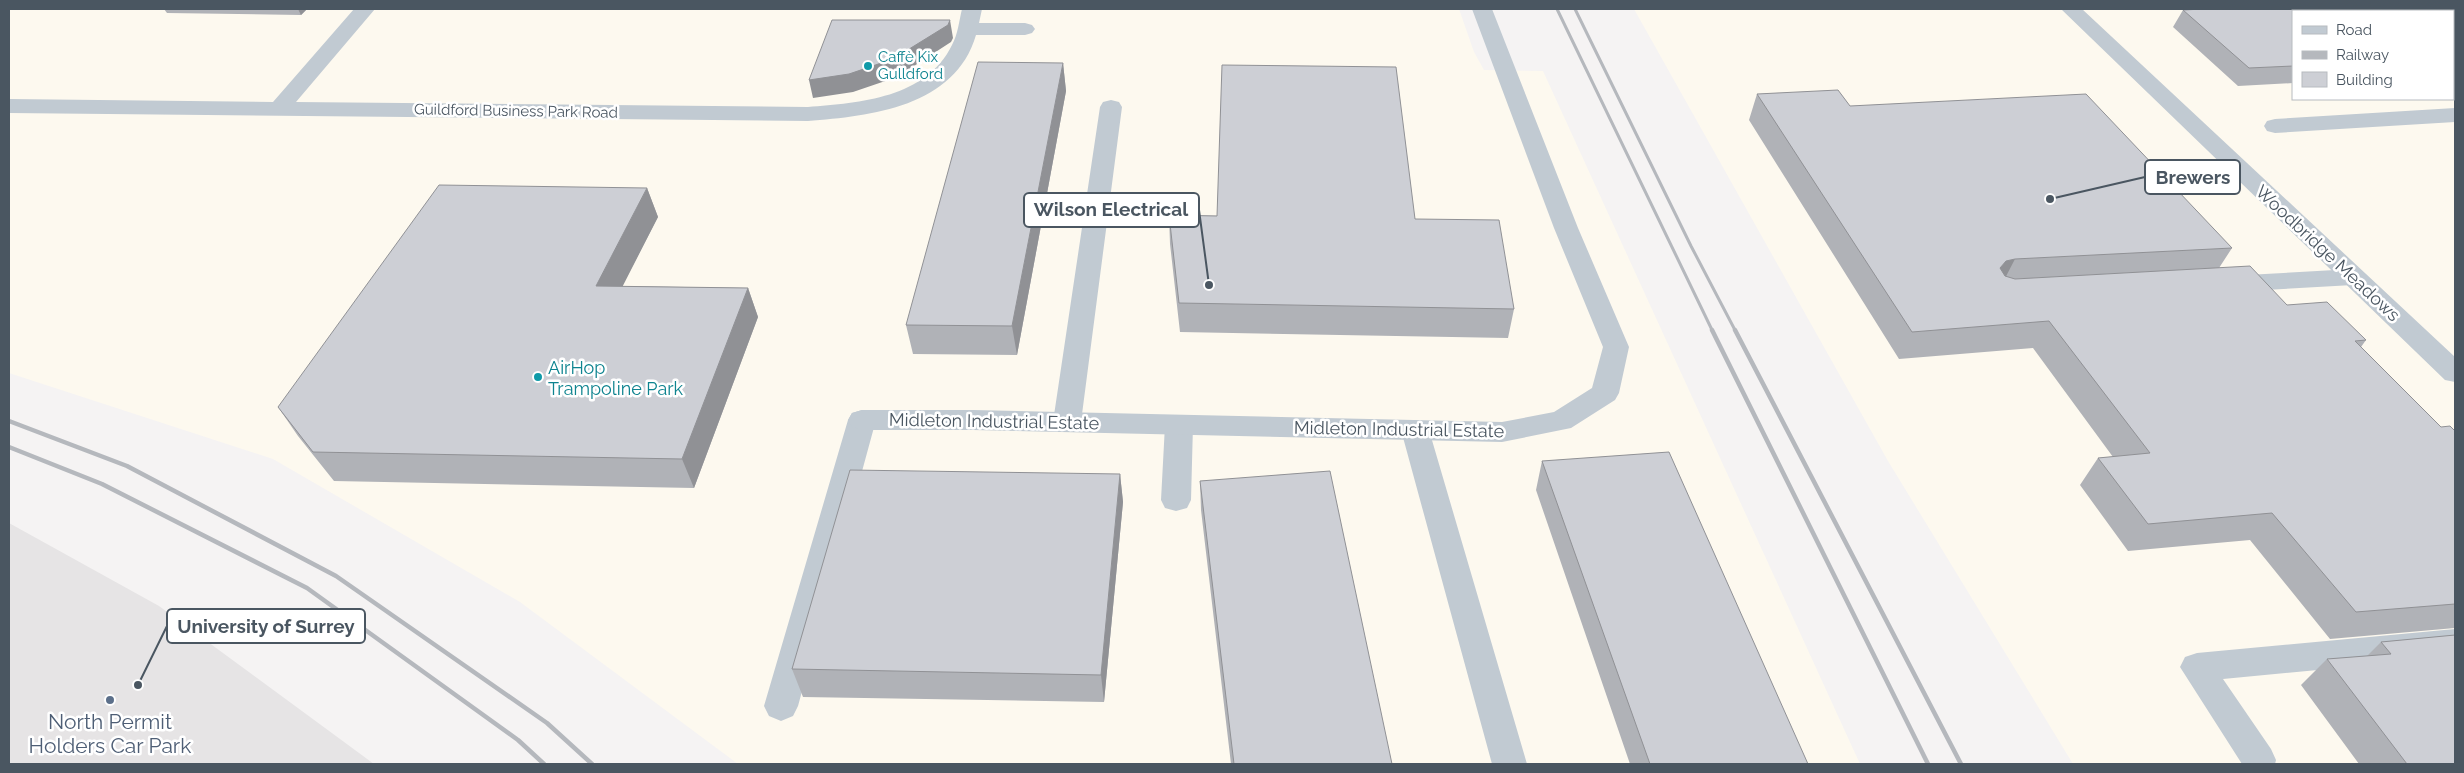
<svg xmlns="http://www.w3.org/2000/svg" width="2464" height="773" viewBox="0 0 2464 773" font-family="Raleway,sans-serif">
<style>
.commercial{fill:#fdf9ef;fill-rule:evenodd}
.education{fill:#e6e4e5}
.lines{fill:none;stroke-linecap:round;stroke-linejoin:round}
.service{fill:#c1cad2;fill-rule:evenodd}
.minor{fill:#c1cad2;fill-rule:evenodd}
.rail-far1{stroke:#b5b8bd;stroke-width:3}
.rail{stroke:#b5b8bd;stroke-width:4.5}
.wall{fill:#b0b2b7}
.shaded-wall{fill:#909195}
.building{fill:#cdcfd5;stroke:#909195}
.culture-dot{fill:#0f9aa8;stroke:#fff;stroke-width:2}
.service-dot{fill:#5c6f8a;stroke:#fff;stroke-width:2}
.labels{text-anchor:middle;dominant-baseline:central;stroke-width:5;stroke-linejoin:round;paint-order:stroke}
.far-culture-label{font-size:15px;fill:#0d838f;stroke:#fff;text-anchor:start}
.far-street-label{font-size:15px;fill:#4a5661;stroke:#fff}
.street-label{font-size:18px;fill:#4a5661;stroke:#fff}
.culture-label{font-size:18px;fill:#0d838f;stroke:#fff;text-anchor:start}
.near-service-label{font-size:21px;fill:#4e5e75;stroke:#fff}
.leader{fill:none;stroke:#4a5661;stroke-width:2}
.callout-dot{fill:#4a5661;stroke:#fff;stroke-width:2}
.callout{fill:#fff;stroke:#4a5661;stroke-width:2}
.callout-label{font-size:19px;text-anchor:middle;font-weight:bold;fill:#4a5661}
</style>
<rect width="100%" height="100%" fill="#f5f3f3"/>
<path class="commercial" d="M9,9H1459L1474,52L1484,70L1543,71L1860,764H738L520,602L273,459L9,373Z
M1634,9H2455V764H2073L1888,461ZM2293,11H2453V99H2293Z"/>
<path class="education" d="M9,523L159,606L374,764H9Z"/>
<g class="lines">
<path class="service" d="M354,9H375L296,102L808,107C860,103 926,98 952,45C958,34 959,21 962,9H982L979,23H1025L1032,25L1035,29L1032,33L1025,35H976C955,107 871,116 808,121L9,113V99L273,102Z
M2341,9H2363L2365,11H2343Z
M2453,29H2455V41H2453Z
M1111,100L1119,102L1122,107L1081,422L1077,429L1067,432L1057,429L1053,422L1100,107L1103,102Z
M2455,108V122L2275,133L2267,131L2264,126L2267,121L2275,119Z
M2353,269L2362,271L2366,277L2362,283L2353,285L2228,292L2219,290L2215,284L2219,278L2228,276Z
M862,410L872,413L876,420L798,706L793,716L781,721L769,716L764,706L848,420L852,413Z
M1179,415L1189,418L1193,425L1191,500L1187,508L1176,511L1165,508L1161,500L1165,425L1169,418Z
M1415,420L1425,423L1429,430L1527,764H1492L1401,430L1405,423Z
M2455,629V657L2223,679L2271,749L2276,760L2275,764H2242L2180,667L2185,657L2197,653Z"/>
<path class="minor" d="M1472,9H1492L1578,228L1629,347L1619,393L1615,400L1571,428L1502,442L973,430H862L852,427L848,420L852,413L862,410H973L1502,422L1554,412L1592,388L1603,347L1554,228Z
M2061,9H2082L2455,357V382L2445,380Z"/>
<path class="rail-far1" d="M1557,9L1713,332
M1575,9L1691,246L1736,332"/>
<path class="rail" d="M1712,330L1928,764
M1735,330L1961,764
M9,421L127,466L336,576L547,723L592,764
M9,447L102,484L307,588L518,740L544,764"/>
</g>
<path class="wall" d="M164,9H307L301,15L167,13Z
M2183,10L2293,11V83L2238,86L2173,27Z
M1063,63L1066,91L1017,355L913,354L906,325Z
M1757,94L1850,106L2232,248L2219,268L2287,305L2366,340L2361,347L2441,427L2455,431V628L2330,639L2250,540L2128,551L2080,485L2098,458L2113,457L2033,348L1899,359L1749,120Z
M647,188L658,217L622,286L748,288L758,317L694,488L334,481L298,436L278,407Z
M1169,215L1415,219L1514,309L1508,338L1180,332L1170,244Z
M1542,461L1808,764H1630L1536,490Z
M1120,474L1123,502L1104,702L803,697L792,669Z
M1200,481L1392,764H1231L1201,510Z
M2455,635V764H2359L2301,685L2327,659L2367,656L2381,642Z"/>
<path class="shaded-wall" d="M298,9H307L301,15Z
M950,20L953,38L951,42L897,77L853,92L813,98L809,80Z
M1063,63L1066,91L1017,355L1012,326Z
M647,188L658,217L608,315L596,286Z
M2015,259L2001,286L2000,268L2006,261Z
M748,288L758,317L694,488L682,459Z
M1120,474L1123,502L1104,702L1101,675Z"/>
<path class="building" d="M2203,9H2341L2344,11H2293V66L2249,68L2183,10Z
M832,20H950L948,25L893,59L849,74L809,80Z
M978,62L1063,63L1012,326L906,325Z
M1222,65L1396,67L1415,219L1499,220L1514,309L1179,303L1169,215L1217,216Z
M1838,90L1850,106L2086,94L2232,248L2015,259L2006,261L2000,268L2005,276L2015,279L2250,266L2287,305L2327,302L2366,340L2355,341L2441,427L2450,426L2455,431V604L2356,612L2272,513L2148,524L2098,458L2150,453L2049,321L1912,332L1757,94Z
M439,185L647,188L596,286L748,288L682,459L313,452L278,407Z
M1669,452L1808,764H1650L1542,461Z
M850,470L1120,474L1101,675L792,669Z
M1330,471L1392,764H1234L1200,481Z
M2455,635V764H2407L2327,659L2391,654L2381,642Z"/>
<g class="culture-dot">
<circle cx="868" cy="66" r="5"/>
<circle cx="538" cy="377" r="5"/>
</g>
<circle class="service-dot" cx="110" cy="700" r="5"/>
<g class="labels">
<g class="far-culture-label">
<text x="878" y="57">Caffè Kix<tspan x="878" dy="17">Gulldford</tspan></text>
</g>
<g class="far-street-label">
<text transform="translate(516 111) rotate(1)">Guildford Business Park Road</text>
</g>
<g class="street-label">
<text transform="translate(2328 253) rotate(43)">Woodbridge Meadows</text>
<text transform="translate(994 421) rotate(1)">Midleton Industrial Estate</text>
<text transform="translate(1399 429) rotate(1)">Midleton Industrial Estate</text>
</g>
<g class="culture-label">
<text x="548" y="367">AirHop<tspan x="548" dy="21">Trampoline Park</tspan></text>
</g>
<g class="near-service-label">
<text x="110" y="721">North Permit<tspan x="110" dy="24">Holders Car Park</tspan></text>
</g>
</g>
<path class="leader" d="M2050 199L2145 177M1209 285L1199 210M138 685L167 626"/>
<g class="callout-dot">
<circle cx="2050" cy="199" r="5"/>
<circle cx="1209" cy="285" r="5"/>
<circle cx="138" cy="685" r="5"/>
</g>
<g class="callout">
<rect x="2145" y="160" width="95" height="34" rx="5"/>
<rect x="1024" y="193" width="175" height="34" rx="5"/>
<rect x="167" y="609" width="198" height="34" rx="5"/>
</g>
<g class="callout-label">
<text x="2193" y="184">Brewers</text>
<text x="1111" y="216">Wilson Electrical</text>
<text x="266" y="633">University of Surrey</text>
</g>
<rect width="2464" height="773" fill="none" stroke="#4a5661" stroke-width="20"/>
<rect x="2292" y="10" width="162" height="90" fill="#ffffff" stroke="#b7bbc0"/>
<rect x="2302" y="26" width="25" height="8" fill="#c1cad2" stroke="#b7bbc0"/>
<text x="2336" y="35" font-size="15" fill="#4a5661">Road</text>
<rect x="2302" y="51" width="25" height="8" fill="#b5b8bd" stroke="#b7bbc0"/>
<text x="2336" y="60" font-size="15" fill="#4a5661">Railway</text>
<rect x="2302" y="72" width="25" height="15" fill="#cdcfd5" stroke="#b7bbc0"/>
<text x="2336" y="85" font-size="15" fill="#4a5661">Building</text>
</svg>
